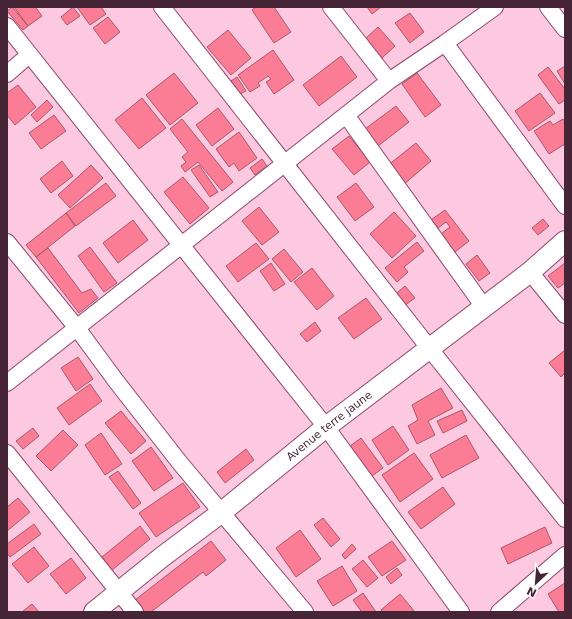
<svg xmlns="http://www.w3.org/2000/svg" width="572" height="619" viewBox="0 0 572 619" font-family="'DejaVu Sans',sans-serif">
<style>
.building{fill:#fa7d95;stroke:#ab5868}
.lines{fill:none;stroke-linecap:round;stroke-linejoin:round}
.minor-casing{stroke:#90476d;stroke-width:18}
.tertiary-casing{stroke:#90476d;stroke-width:22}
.minor{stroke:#fff;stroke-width:16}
.tertiary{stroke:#fff;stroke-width:20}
.labels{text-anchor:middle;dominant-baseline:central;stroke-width:3;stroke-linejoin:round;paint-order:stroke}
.street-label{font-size:11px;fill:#462636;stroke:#fafbfa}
</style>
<rect width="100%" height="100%" fill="#fcc9e0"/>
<path class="building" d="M12,7L28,26L23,30L7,11Z
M14,7H37L36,8L42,16L28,26Z
M73,7L80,16L67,25L61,17Z
M77,7H101L106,14L90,25Z
M256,7H274L291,32L274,43L252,10Z
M367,7H381L372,14Z
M410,13L424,32L410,43L395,23Z
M108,17L120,32L105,44L93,28Z
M378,27L395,46L382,58L365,39Z
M228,30L251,58L231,75L207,47Z
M273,50L294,80L274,94L266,82L271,79L268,76L258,83L260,86L250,92L238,75Z
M341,56L357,77L319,106L303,85Z
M565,66V84L557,71Z
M548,67L565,89V100L559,104L538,75Z
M174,73L198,103L170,125L146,95Z
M417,73L441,105L425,117L402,84Z
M237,77L246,91L240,94L231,81Z
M18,85L36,107L15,125L7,115V93Z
M540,93L555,113L529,131L515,111Z
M142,98L166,128L139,149L115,120Z
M47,100L53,107L37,122L31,115Z
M396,106L409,122L378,146L365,129Z
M218,108L234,129L212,146L196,125Z
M54,115L66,131L41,149L29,133Z
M182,119L233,182L222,191L198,162L185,172L181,166L186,162L182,157L188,152L170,129Z
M563,119L565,122V144L549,154L534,131L550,121L553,125Z
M239,132L257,158L239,171L234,163L229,167L216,149Z
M349,136L370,162L354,175L332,149Z
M416,143L431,161L403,185L387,166Z
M262,159L267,166L255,175L250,168Z
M62,161L73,176L51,193L40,179Z
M91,165L103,178L70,208L58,195Z
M199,165L218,192L210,197L191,170Z
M183,177L209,208L190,224L164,192Z
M106,183L116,196L76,226L66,213Z
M356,183L374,207L355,221L337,197Z
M259,207L279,232L262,245L242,221Z
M445,210L469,241L451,255L437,237L450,227L446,222L434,231L428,222Z
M394,212L416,236L392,258L370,234Z
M66,213L75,226L36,257L26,245Z
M543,219L549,226L538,235L532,228Z
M133,220L148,240L118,263L103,243Z
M417,242L424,251L404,267L408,272L397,282L385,268Z
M256,243L269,259L238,282L226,266Z
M90,247L117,283L104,292L78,256Z
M48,248L82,293L91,289L98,298L79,313L36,257Z
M284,249L303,272L291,282L272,259Z
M477,255L490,273L479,281L466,264Z
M271,263L285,284L274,291L260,271Z
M565,263V283L558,288L548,276Z
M312,268L334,296L317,310L294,282Z
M405,286L415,298L400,309L391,298Z
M366,298L382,319L354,339L338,318Z
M315,322L321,331L307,342L300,334Z
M565,350V373L561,377L549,363Z
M78,357L93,379L76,391L61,368Z
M90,384L102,401L69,425L57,408Z
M441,388L453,408L428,421L435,435L417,444L408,426L418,420L412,405Z
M462,410L467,421L443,433L437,421Z
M121,411L146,441L131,454L105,423Z
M393,426L409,450L388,465L372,440Z
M33,428L39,436L23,449L16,441Z
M63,430L78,445L51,471L36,456Z
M101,433L122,464L105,475L85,445Z
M466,435L479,458L442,478L430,455Z
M361,438L383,468L372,476L350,446Z
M151,447L173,478L154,491L132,461Z
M246,449L254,460L225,483L217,472Z
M414,453L433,479L400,502L382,475Z
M118,471L141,503L133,509L109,477Z
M183,483L200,507L156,537L139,513Z
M443,487L455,504L421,529L408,512Z
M18,498L30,512L7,531V507Z
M323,518L340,539L331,547L314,525Z
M34,524L41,534L10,557L7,553V544Z
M140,526L150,539L112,570L102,557Z
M545,527L552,543L508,564L501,548Z
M300,530L321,559L296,577L276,548Z
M211,541L226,560L206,576L203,572L151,612H144L135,600Z
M392,541L406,560L382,576L368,557Z
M352,544L356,549L345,559L342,555Z
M34,547L49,566L28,583L12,564Z
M71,558L86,578L66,594L50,574Z
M363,560L378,578L367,587L352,569Z
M342,566L357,591L333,606L317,581Z
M397,568L402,575L391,584L386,577Z
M565,583V612H559L548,594Z
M363,593L376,612H360L361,611L353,600Z
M400,594L415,612H382L381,610Z
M32,604L39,612H22Z"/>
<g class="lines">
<defs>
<path id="minor" d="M162,7L430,349L565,519
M331,7L389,81
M548,7L565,29
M7,26L326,427L461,612
M445,43L565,206
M7,74L29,55
M346,115L484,307
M7,242L77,328L116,381L180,463L305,612
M530,272L565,315
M7,383L389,81L445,43L495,7
M7,453L135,612
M499,612L565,555"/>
<g id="tertiary">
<path id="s1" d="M94,612L162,557L222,512L326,427L530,272L565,241"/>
</g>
</defs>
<use href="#minor" class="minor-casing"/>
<use href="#tertiary" class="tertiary-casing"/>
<use href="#minor" class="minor"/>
<use href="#tertiary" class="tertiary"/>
</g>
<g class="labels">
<g class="street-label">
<text stroke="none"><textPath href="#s1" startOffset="300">Avenue terre jaune</textPath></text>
</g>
</g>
<rect width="572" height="619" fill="none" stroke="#462636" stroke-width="16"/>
<g transform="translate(536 583) rotate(206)" stroke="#fafbfa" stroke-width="3" paint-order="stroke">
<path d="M0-3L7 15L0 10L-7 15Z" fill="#462636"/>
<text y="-6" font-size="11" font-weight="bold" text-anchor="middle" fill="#462636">N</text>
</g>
</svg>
